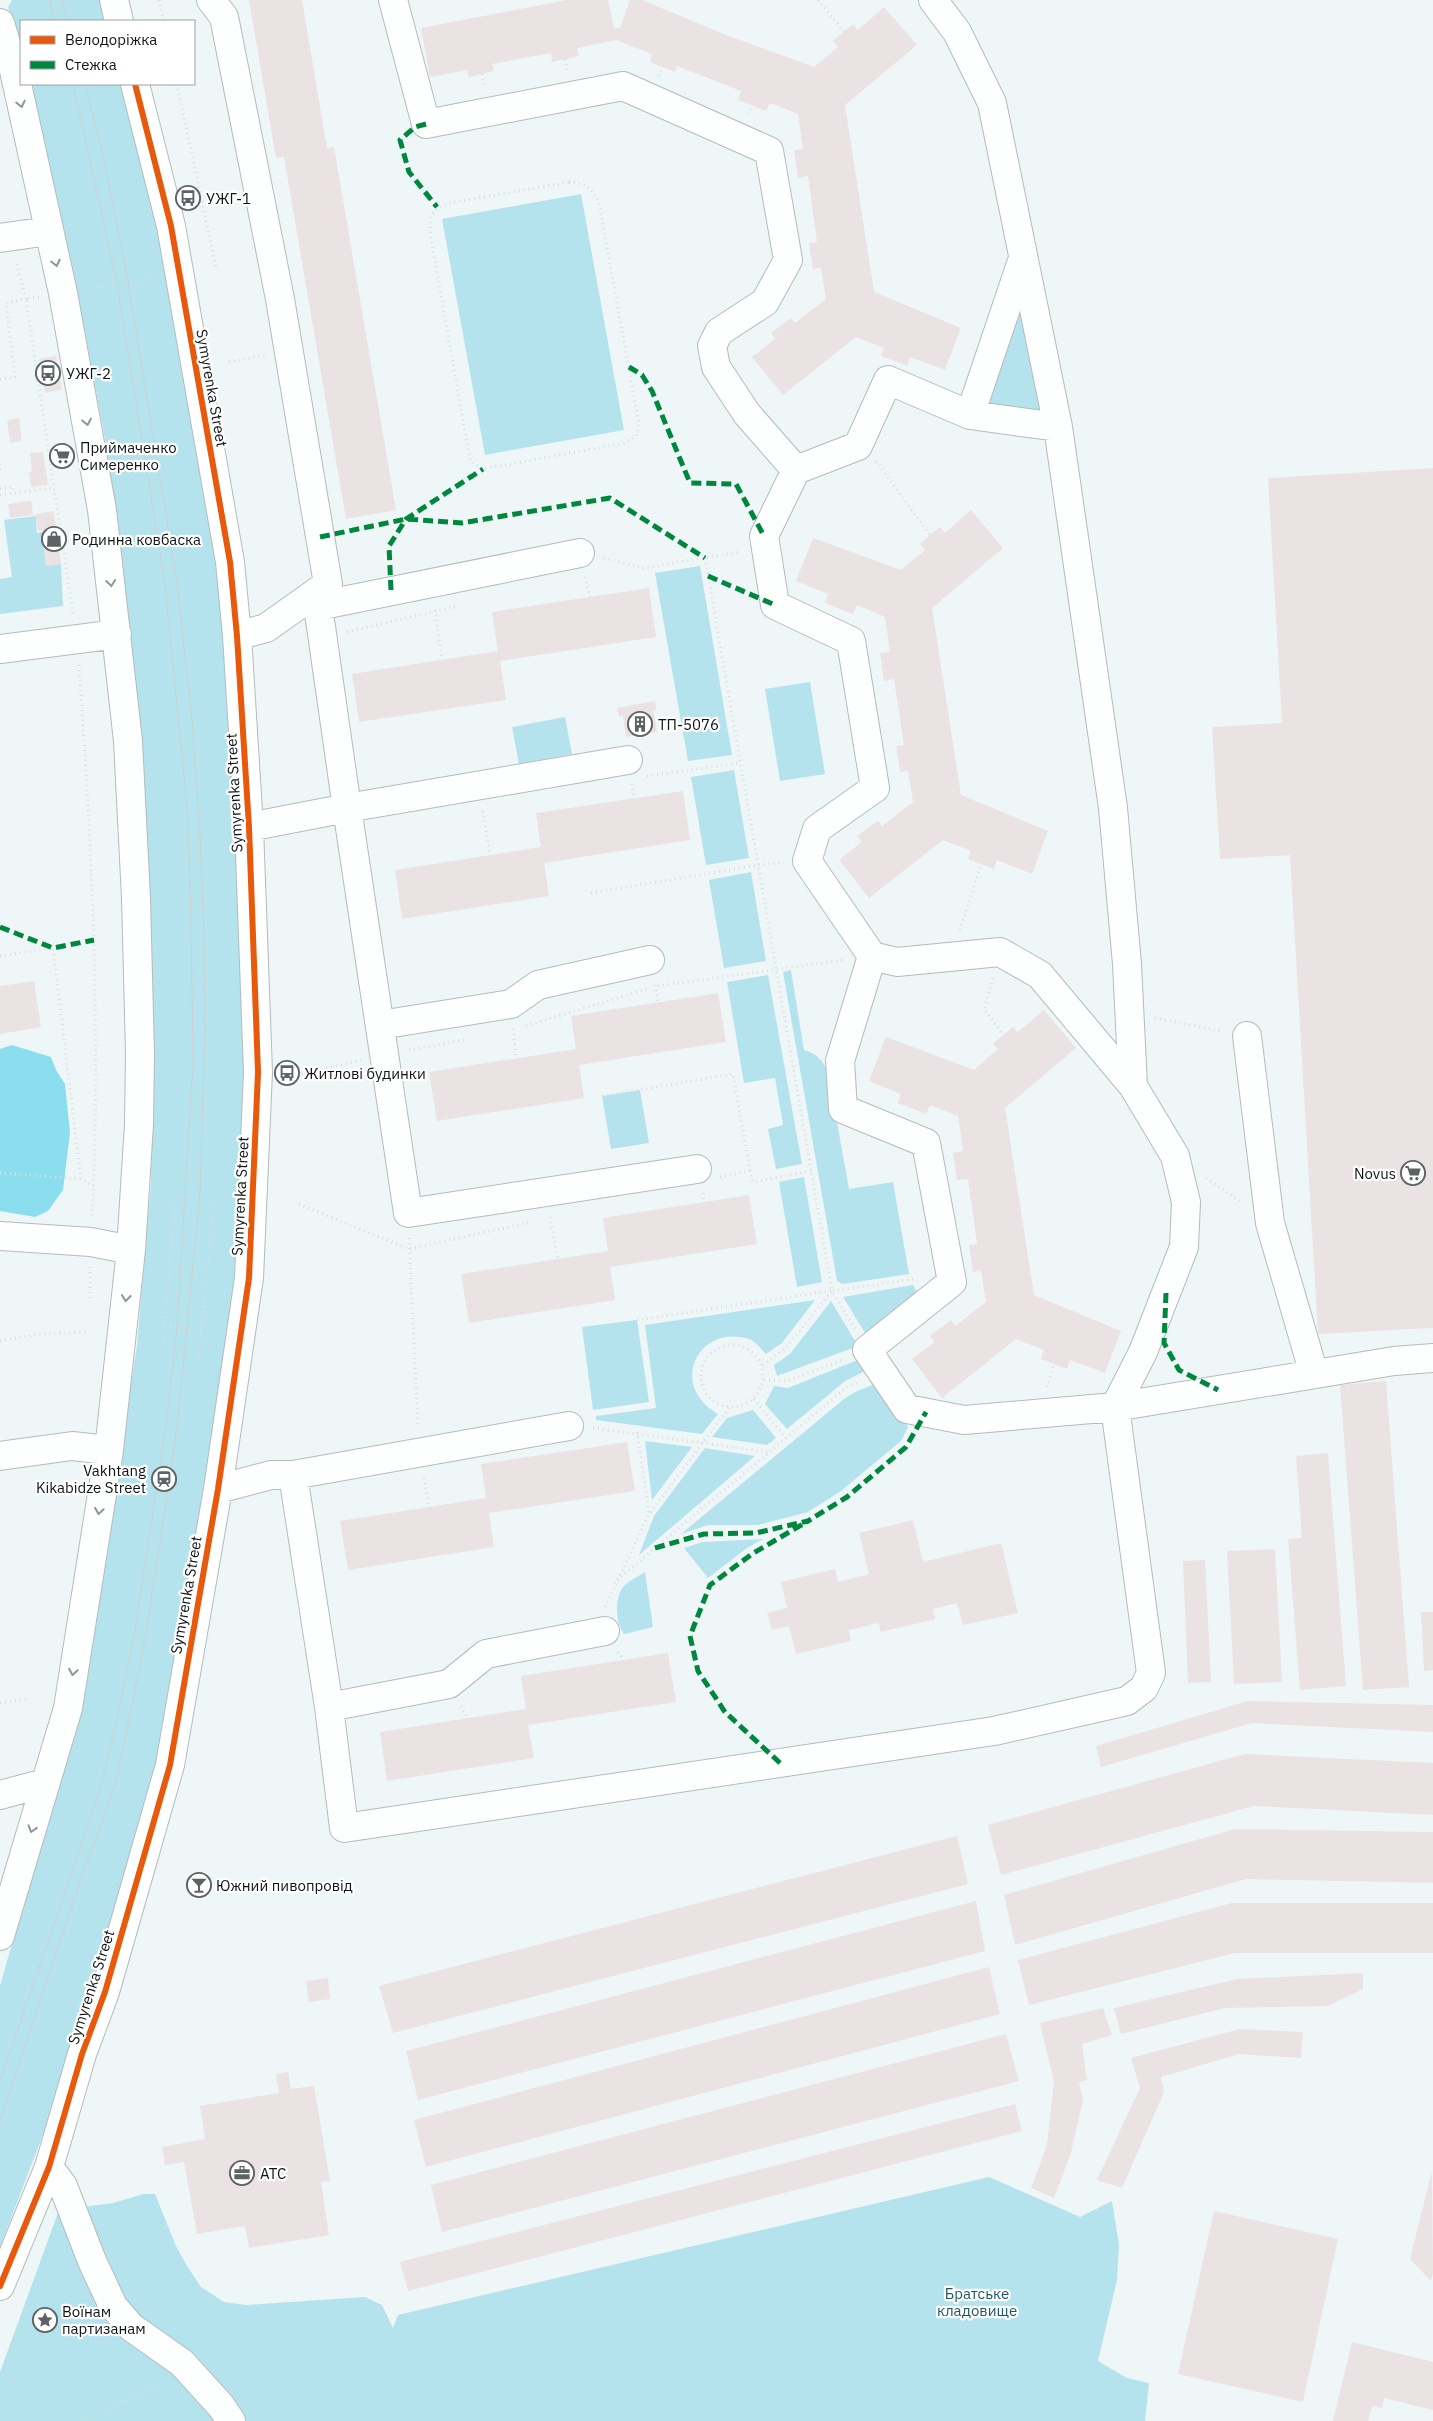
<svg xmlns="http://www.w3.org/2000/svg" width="1433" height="2421" viewBox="0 0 1433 2421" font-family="'IBM Plex Sans',sans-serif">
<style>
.green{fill:#b4e3ed}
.forest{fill:#8adeed}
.building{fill:#ebe2e3}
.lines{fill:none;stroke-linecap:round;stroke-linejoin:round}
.minor-casing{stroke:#b5bbbc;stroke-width:30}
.path{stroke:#dbddde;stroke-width:3;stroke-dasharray:1 4;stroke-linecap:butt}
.minor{stroke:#fdfefe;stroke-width:28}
.tram{stroke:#ced0d0;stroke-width:1}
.quiet{stroke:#00873e;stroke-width:5;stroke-dasharray:10 5;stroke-linecap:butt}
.cycleway-casing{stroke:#fff;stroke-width:9}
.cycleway{stroke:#e8590c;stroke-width:6}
.oneway{stroke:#929595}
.labels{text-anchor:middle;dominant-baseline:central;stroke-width:4.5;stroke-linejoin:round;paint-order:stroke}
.poi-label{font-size:15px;fill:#0f1415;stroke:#fff;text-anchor:start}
.street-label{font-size:15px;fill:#0f1415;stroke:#fff}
.park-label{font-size:15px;fill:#1e5863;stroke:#fff}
</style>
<rect width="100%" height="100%" fill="#eff6f8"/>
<path class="green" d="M12,0H103L108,21H21V59L8,7Z
M28,84H124L164,259L206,492L224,631L237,765L245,1062L238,1237L232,1324L191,1587L152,1785L115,1924L50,2116L0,2247V1986L83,1693L137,1345L151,1182L152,1077L150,913L139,725L127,608L107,450L81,310Z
M581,194L624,430L485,455L442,219Z
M1017,304L1043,398L1040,408L1032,412L995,408L989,401Z
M36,516L37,533L42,532L46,565L61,564L63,606L0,614V579L12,577L4,520Z
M700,566L732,755L688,761L655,573Z
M810,682L825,774L780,781L765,689Z
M565,717L572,754L519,764L512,727Z
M734,770L749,858L706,865L691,777Z
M751,872L766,961L724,968L709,880Z
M791,970L804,1050C817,1054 822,1059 828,1072L849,1189L893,1182L909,1274L843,1284L837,1281L783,972Z
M768,975L802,1164L776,1169L768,1129L783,1125L775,1078L744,1083L727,982Z
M640,1090L649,1143L611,1149L602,1096Z
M804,1177L822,1282L797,1287L779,1182Z
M913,1285L920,1297L867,1336L843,1297Z
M815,1300L782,1343L766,1354C761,1349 755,1341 749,1339C699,1323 667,1385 718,1414L702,1434L596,1420V1416L656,1408L645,1325Z
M831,1301L858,1346L777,1376L774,1365L790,1354Z
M637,1320L649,1402L593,1410L582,1327Z
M865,1357L871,1368L845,1381L787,1429L765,1404L774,1386L788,1388Z
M880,1382L908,1427L901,1441L841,1491L808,1512L758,1525H708L681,1534L844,1399L855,1392Z
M753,1410L776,1438L767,1445L712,1437L727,1418Z
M645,1441L692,1447L652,1500Z
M705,1448L755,1456L639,1555L654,1516Z
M763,1539L747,1548L708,1578L684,1548L703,1542Z
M645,1572L653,1627L624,1634C615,1622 614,1596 625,1585C630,1580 639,1576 645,1572Z
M989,2177L1080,2217L1112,2201L1119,2245L1117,2280L1098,2361L1127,2378L1149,2383L1145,2421H0V2372L59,2210L113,2203L143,2194H155L176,2246L187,2266L201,2287L224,2302L246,2305L365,2297L382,2305L393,2328L398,2315Z"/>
<path class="forest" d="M12,1045L51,1057L56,1070L65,1084L70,1133L63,1190L48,1211L35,1217L0,1211V1049Z"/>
<path class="building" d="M249,0H302L327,148L334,147L396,510L346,519L284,157L276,158Z
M567,0H608L614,28H620L630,0H642L726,35L814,67L838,47L833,41L844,32L853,24L858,30L884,7L917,45L845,105L874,292L961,328L945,370L910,357L907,366L881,356L884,348L856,337L783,395L752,357L775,339L771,333L791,318L795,323L826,299L821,268L813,269L809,243L817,242L808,176L798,178L794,150L803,149L798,114L770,103L766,111L738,100L741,91L677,66L675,72L662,67L650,62L652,54L616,40L577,48L579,56L552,62L551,53L492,64L494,71L469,77L467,70L430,77L421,28Z
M56,356L62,390L45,393L39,359Z
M19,418L22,441L10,443L7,420Z
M66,442L68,450L59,452L57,444Z
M43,452L48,485L31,487L29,472L32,471L30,453Z
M1433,468V1328L1318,1334L1290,855L1220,859L1212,727L1282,723L1268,478Z
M31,501L33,515L10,518L8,504Z
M971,510L1003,548L932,608L961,795L1048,831L1032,874L997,860L994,869L968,859L971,851L943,840L869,898L839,860L862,842L857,836L868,828L878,821L882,826L913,802L908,771L900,772L896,746L904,745L894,679L884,681L880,653L890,652L885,617L857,605L853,614L825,603L828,594L796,581L813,538L901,570L925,550L920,544L930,535L940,527L945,533Z
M54,511L56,529L38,531L36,514Z
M57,530L61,564L46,566L42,532Z
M649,588L656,637L500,661L506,700L359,722L352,674L498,651L492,612Z
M655,701L656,710H653L657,732L626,737L623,716L619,717L617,708Z
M683,791L690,840L544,863L549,896L402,919L395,870L541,847L536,813Z
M34,981L41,1027L0,1034V986Z
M718,993L726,1042L579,1065L584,1098L437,1121L429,1072L576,1049L571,1016Z
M1044,1010L1076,1048L1005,1108L1034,1295L1121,1331L1105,1373L1070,1360L1067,1369L1041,1359L1044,1350L1016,1339L942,1398L912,1359L935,1342L930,1336L951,1320L955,1326L986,1302L981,1270L973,1272L971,1258L969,1245L977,1244L968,1179L957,1180L953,1153L963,1151L958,1116L930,1105L926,1114L898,1103L901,1094L869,1081L886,1037L974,1070L998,1049L993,1044L1003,1035L1013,1027L1018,1032Z
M749,1195L757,1244L610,1267L615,1300L469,1323L461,1274L608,1251L603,1218Z
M1386,1381L1409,1687L1363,1690L1340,1385Z
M627,1442L635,1491L489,1513L494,1547L348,1570L340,1521L486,1498L481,1464Z
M1328,1453L1346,1686L1300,1690L1288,1539L1302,1538L1296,1456Z
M913,1520L923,1562L1001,1543L1018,1613L963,1625L957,1603L933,1609L935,1619L881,1632L878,1623L849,1630L851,1641L796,1654L789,1626L772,1630L767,1613L787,1608L781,1582L835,1569L838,1582L869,1574L859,1533Z
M1275,1549L1282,1682L1234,1684L1227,1551Z
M1205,1560L1211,1682L1188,1683L1183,1561Z
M1421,1612H1433V1670L1424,1671Z
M668,1653L676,1702L528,1725L534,1758L387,1781L380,1732L526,1709L521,1676Z
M1248,1701L1433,1705V1732L1252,1723L1101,1767L1096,1746Z
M1245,1754L1433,1763V1815L1254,1806L1001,1875L988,1825Z
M1235,1829L1433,1832V1883L1246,1879L1015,1945L1004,1895Z
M957,1836L968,1884L393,2033L379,1986Z
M976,1901L985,1951L418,2100L406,2051Z
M1232,1903H1433V1953H1235L1029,2005L1018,1960Z
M989,1967L1000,2014L426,2167L414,2120Z
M1363,1973V1989L1328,2006L1225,2008L1121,2034L1114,2008L1237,1979Z
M328,1978L330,1999L309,2002L306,1981Z
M1103,2008L1112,2035L1082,2044L1087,2080L1079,2082L1083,2100L1071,2153L1054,2198L1031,2188L1047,2145L1054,2082L1040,2023Z
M1240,2029L1303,2032L1301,2058L1239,2054L1161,2077L1164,2092L1122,2188L1097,2180L1140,2088L1131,2058Z
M1006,2034L1019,2081L442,2232L431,2185Z
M288,2072L291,2089L314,2086L330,2181L321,2182L329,2235L249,2248L245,2226L197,2234L184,2162L165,2165L162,2147L205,2139L200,2106L279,2093L276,2074Z
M1015,2104L1022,2131L408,2291L400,2262Z
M1432,2171L1433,2273L1431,2281L1410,2259Z
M1214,2211L1338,2239L1303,2402L1178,2374Z
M1352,2342L1433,2362V2410L1384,2398L1382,2408L1372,2406L1368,2421H1333Z"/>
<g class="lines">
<defs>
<path id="minor" d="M114,0L119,21
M211,0L224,17L280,299L328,584L266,628L237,636
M393,0L426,124L623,86L769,151L788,260L765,302L719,332L712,346L716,367L747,414L796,470L764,536L775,605L851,641L875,788L817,829L807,861L872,956L897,962L1000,952L1040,975L1133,1086
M933,0L957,32L992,103L1058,427L1113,808L1127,964L1133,1086L1175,1156L1186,1202L1184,1247L1143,1352L1115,1407L1394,1361L1433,1358
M0,23L13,66L63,293L102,510L128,741L136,898L140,1053L139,1124L131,1250L109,1450L68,1708L0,1936
M0,238L49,231
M970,415L1023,258
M796,470L858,446L888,380L970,415L1058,427
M580,553L318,606L347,808L628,760
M0,649L117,634
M249,827L347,808L408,1213L697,1169
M380,1025L511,1004L538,985L650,960
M1247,1036L1270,1223L1314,1374
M0,1236L91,1242L131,1250
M0,1456L72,1446L109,1450
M293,1475L329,1707L344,1828L994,1731L1127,1701L1144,1688L1151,1673L1115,1407L964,1420L907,1409L867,1350L952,1282L926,1143L843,1109L840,1061L872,956
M218,1489L271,1475H293L569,1426
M329,1707L449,1684L486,1654L605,1631
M0,1795L45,1783
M49,2167L63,2186L92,2261L113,2306L131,2327L182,2363L221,2406L231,2421
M0,2286L49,2167L82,2054L105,1992L170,1765L218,1489L249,1278L258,1072L249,827L237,636L230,562L171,226L135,84"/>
</defs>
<use href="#minor" class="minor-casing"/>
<path class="path" d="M159,0L164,21
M818,0L844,32
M565,59L567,70
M482,74L485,88
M659,76L662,67
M177,84L216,268
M748,114L752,105
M569,182C585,182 592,188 599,203L639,424L636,436L624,443L483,469L471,462L468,450L430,232C430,214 432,209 450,203Z
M87,289L155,278
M39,297L26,299L73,614
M229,362L265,355
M0,379L15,377L6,303L26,299L16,262
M876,461L930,535
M0,464V470
M0,489L13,487L14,493
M0,495L54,488
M604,558L643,568L740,552
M705,558L832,1291L914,1279
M585,577L590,598
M435,610L442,659
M347,632L458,606
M79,665C92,849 101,1034 92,1218
M647,776L741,763
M632,784L634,798
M483,811L490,855
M591,893L758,865L782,863
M960,930L981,864
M0,956L53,948L81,1179
M993,978L984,1009L1003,1035
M655,985L658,1002
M658,986L844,960
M1155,1018L1222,1031
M526,1026L647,989
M513,1029L516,1058
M409,1050L464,1040
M297,1075L361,1060
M602,1096L733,1074L750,1171
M0,1173L81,1179L94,1186
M720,1177L750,1171L753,1182L811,1171
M1206,1178L1242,1203
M703,1193L705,1202
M299,1204L409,1249L531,1222
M550,1217L558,1259
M409,1238L418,1427
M90,1298V1267
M637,1320L831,1291
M165,1326L202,1330L214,1195
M0,1341L39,1334L86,1332
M701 1376a31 31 0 1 1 62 0a31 31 0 1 1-62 0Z
M162,1353L176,1192
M198,1359L202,1330
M763,1365L786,1348L832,1291L855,1329
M764,1380L787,1381L845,1359
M1047,1387L1054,1364
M754,1399L786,1438
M593,1428L768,1452
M637,1432L649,1513
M424,1478L429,1507
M617,1580L847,1387L858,1382
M605,1607L649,1514L730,1407
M618,1652L624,1660
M0,1703L26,1699
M461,1706L468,1719
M81,2421L167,2383"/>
<use href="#minor" class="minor"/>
<path class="tram" d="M50,0L55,21
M62,0L68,21
M0,2082L101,1786L118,1715L134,1637L166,1426L177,1327L193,1062L191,915L187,807L165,584L117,284L73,84
M0,2122L83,1874L115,1786L127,1730L146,1634L177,1428L200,1194L205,1029L204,935L200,835L192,720L177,582L128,282L102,151L85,84"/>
<path class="quiet" d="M426,124L415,127L400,140L409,172L437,207
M629,367L642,375L652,391L690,483L736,484L764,536
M320,537L406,519L462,523L610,498L705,558
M708,576L775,605
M391,590L389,546L406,519L483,469
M0,927L53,948L94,940
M1166,1293L1164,1343L1179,1370L1218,1390
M655,1548L704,1534L756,1533L808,1521L847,1497L906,1447L926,1412
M780,1763L725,1712L698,1671L690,1636L710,1585L752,1554L808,1521"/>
<defs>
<path id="cycleway" d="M0,2286L49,2167L82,2054L105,1992L170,1765L218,1489L249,1278L258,1072L249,827L237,636L230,562L171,226L135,84"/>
</defs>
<use href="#cycleway" class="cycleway-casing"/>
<use href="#cycleway" class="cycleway"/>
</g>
<defs><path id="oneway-chevron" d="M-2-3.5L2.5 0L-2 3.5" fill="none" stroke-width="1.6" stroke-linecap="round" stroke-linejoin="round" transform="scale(1.25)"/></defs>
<g class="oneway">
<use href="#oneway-chevron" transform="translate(21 104) rotate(78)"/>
<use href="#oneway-chevron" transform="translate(56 263) rotate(77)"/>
<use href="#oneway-chevron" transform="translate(87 422) rotate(79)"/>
<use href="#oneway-chevron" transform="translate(111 583) rotate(83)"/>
<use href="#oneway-chevron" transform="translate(126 1298) rotate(96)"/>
<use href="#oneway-chevron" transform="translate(99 1511) rotate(99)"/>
<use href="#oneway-chevron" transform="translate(73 1672) rotate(99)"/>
<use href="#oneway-chevron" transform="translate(32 1829) rotate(107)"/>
</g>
<defs>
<symbol id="bus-ring" viewBox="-11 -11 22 22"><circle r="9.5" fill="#fff" stroke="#5d6364" stroke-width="1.5"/><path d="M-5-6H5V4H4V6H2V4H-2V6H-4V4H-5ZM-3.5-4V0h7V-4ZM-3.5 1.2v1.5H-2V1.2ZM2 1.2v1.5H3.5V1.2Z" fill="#5d6364"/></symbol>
<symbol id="supermarket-ring" viewBox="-11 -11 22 22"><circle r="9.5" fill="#fff" stroke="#5d6364" stroke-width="1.5"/><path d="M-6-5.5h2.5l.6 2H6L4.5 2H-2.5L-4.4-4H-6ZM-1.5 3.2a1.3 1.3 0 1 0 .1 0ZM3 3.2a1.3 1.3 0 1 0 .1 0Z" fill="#5d6364"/></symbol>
<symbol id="shop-ring" viewBox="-11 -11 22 22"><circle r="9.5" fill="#fff" stroke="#5d6364" stroke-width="1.5"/><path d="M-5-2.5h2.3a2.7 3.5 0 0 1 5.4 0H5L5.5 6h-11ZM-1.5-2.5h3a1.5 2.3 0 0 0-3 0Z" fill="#5d6364"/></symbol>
<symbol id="building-ring" viewBox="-11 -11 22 22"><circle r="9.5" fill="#fff" stroke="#5d6364" stroke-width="1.5"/><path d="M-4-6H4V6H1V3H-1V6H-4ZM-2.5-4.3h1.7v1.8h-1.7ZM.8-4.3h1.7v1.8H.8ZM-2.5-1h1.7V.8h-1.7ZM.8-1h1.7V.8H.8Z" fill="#5d6364"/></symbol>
<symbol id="station-ring" viewBox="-11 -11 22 22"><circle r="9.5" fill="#fff" stroke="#5d6364" stroke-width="1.5"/><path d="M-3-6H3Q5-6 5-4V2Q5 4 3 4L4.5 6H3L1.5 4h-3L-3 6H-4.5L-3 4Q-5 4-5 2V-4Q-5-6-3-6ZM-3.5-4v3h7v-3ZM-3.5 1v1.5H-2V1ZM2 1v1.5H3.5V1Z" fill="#5d6364"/></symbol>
<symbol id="bar-ring" viewBox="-11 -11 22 22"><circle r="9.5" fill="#fff" stroke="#5d6364" stroke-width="1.5"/><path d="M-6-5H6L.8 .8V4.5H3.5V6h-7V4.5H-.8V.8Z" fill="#5d6364"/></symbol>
<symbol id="office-ring" viewBox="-11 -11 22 22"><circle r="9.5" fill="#fff" stroke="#5d6364" stroke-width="1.5"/><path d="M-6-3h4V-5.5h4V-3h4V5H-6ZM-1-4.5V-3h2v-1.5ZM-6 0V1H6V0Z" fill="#5d6364"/></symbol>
<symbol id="sight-ring" viewBox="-11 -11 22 22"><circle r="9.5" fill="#fff" stroke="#5d6364" stroke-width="1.5"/><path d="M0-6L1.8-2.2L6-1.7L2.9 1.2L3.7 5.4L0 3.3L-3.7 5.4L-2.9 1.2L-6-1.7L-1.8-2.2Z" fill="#5d6364"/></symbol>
</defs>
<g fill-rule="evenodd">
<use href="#bus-ring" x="174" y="184" width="28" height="28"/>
<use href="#bus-ring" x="34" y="359" width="28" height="28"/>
<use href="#supermarket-ring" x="48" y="442" width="28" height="28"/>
<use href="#shop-ring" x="40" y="525" width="28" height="28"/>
<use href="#building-ring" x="626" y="710" width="28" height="28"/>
<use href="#bus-ring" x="273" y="1059" width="28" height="28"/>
<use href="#supermarket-ring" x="1399" y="1159" width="28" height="28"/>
<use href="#station-ring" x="150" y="1465" width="28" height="28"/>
<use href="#bar-ring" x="185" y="1871" width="28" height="28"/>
<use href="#office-ring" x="228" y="2159" width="28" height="28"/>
<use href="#sight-ring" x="31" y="2306" width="28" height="28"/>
</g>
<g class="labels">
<g class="poi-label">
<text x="206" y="198">УЖГ-1</text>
<text x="66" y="373">УЖГ-2</text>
<text x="80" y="447">Приймаченко<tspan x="80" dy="17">Симеренко</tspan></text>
<text x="72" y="539">Родинна ковбаска</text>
<text x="658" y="724">ТП-5076</text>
<text x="304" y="1073">Житлові будинки</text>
<text x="1396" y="1173" text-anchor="end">Novus</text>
<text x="146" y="1470" text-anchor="end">Vakhtang<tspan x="146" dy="17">Kikabidze Street</tspan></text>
<text x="216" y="1885">Южний пивопровід</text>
<text x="260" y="2173">АТС</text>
<text x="62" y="2311">Воїнам<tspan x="62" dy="17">партизанам</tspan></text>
</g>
<g class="street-label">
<text transform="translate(212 388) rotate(80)">Symyrenka Street</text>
<text transform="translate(234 793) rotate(-93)">Symyrenka Street</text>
<text transform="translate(240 1196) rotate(-87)">Symyrenka Street</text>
<text transform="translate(186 1595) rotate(-80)">Symyrenka Street</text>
<text transform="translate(91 1987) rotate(-72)">Symyrenka Street</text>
</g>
<g class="park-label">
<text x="977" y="2293">Братське<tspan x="977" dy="17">кладовище</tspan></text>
</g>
</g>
<rect x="20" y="20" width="175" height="65" fill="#ffffff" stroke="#9fa1a1"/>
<rect x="30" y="36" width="25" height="8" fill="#e8590c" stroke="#9fa1a1"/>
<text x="65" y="45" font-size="15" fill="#0f1415">Велодоріжка</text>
<rect x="30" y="61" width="25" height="8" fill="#00873e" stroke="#9fa1a1"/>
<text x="65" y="70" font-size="15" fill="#0f1415">Стежка</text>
</svg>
